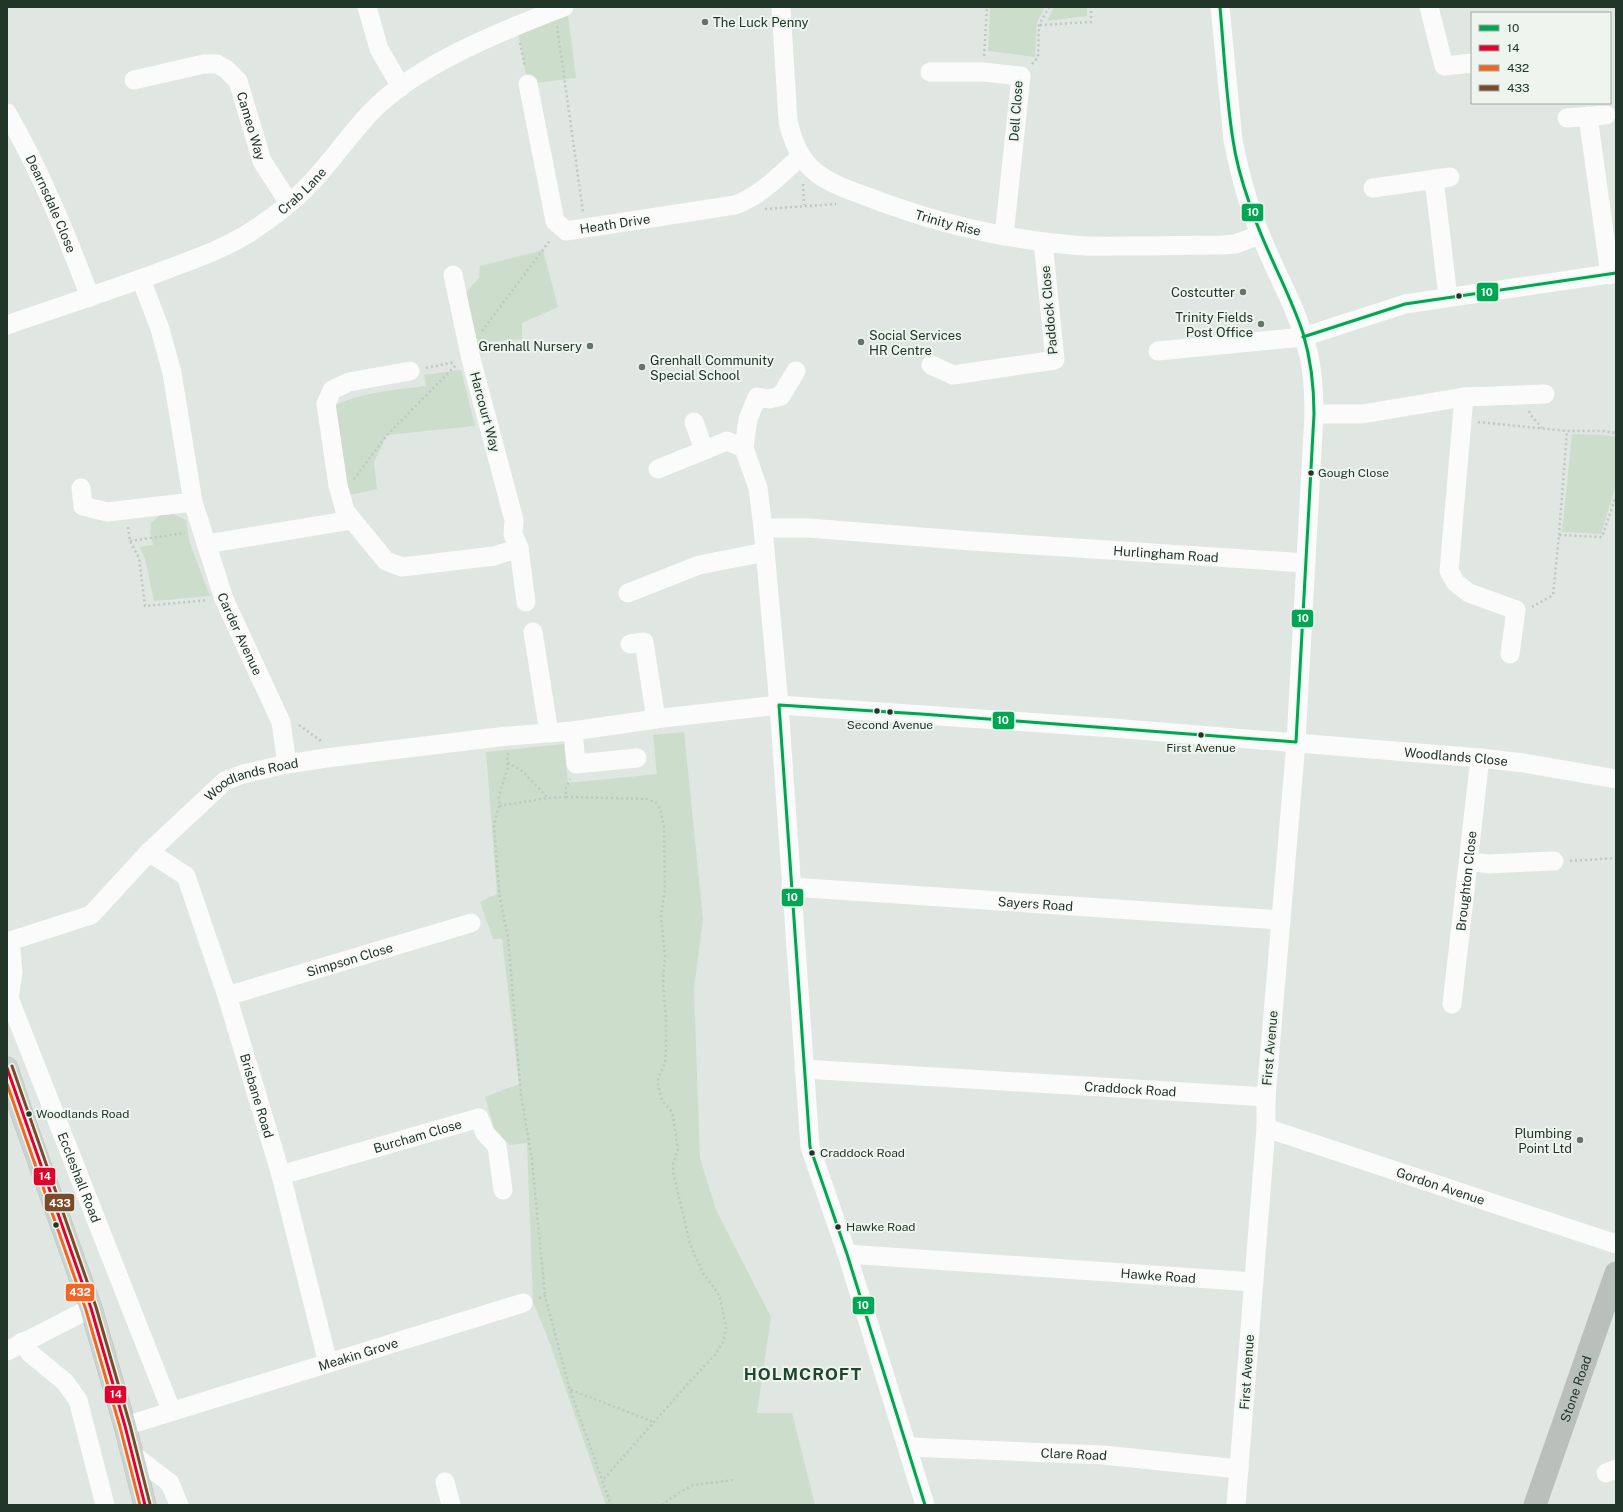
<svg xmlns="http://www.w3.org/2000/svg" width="1623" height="1512" viewBox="0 0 1623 1512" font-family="'Public Sans',sans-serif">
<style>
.green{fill:#ccdecb}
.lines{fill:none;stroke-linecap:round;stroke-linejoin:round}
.major-casing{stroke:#bbc3be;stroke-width:23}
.highway-casing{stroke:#bbc3be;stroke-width:23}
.path{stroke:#bfc7c2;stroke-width:2.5;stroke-dasharray:2 3;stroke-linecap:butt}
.minor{stroke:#fafbfa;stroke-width:19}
.major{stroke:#ccd3ce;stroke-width:22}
.highway{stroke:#b9c0bc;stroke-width:22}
.bus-1-casing{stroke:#eef5ef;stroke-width:6}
.bus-2-casing{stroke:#eef5ef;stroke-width:6}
.bus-3-casing{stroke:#eef5ef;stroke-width:6}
.bus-4-casing{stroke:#eef5ef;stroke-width:6}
.bus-1{stroke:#00a651;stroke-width:3}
.bus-2{stroke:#e4002b;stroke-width:3}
.bus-3{stroke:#f26522;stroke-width:3}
.bus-4{stroke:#7a4b2a;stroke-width:3}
.poi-dot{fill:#647469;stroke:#eef5ef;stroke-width:1.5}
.bus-dot{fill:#213629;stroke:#eef5ef;stroke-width:1.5}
.labels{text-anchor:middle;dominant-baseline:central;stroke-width:4;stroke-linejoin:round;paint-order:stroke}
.bus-label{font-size:12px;fill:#213629;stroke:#eef5ef;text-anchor:start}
.poi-label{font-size:13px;fill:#213629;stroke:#eef5ef;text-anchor:end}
.street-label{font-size:13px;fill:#213629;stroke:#eef5ef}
.district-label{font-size:17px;font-weight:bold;letter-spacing:1px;fill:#20462f;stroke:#eef5ef}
.line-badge{stroke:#eef5ef;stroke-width:1.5}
.badge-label{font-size:11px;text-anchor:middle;font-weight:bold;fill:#fff}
</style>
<rect width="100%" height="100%" fill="#e0e6e1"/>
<path class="green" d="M990,7H1045L1037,22L1035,57L988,51Z
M1054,7H1087V16L1047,21Z
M568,15L576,78L528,84L518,33Z
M543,250L558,307L522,323V339L472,343L462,297L479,278L480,266Z
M461,370L475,426L387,435L374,462L377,489L341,497L333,406C363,392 394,390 426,386L424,375Z
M1572,434L1604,435L1616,437V485L1601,534L1562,532Z
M173,514L186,520L190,544L210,596L154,601L145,558L139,547L153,545L150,532L151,523L160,515Z
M684,732L703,919L694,989L700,1158L716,1210L771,1317L757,1413H792L815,1505H606L549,1341L533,1302L527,1143L510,1145L495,1132L485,1097L519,1084L502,939H493L480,902L497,894L486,752L564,744L568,783L657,774L653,735Z"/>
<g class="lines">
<defs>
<path id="major" d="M7,1068L23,1117L91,1308L125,1426L145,1505"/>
<g id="highway">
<path id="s20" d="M1535,1505L1616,1273"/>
</g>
</defs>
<use href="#major" class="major-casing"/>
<use href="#highway" class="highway-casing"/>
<path class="path" d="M1040,25L1091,22V7
M557,26L583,212
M520,43L525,67
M984,56L987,7
M1032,64L1038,57L1039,25L1049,7
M803,184L804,205
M765,209L836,204
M482,331L551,239
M426,368L455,362
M1529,411L1530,414L1542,428
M1478,422L1567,431H1604L1616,433
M354,479L387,435L456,365
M128,527L130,541L139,558L145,606L208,600
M1559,535L1567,431
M130,541L185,533
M1532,607L1553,595L1559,535L1602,537L1616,496
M299,725L321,741
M508,753L507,762L522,771L548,798L566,797V788L570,779
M507,763L508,767L499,795V806L547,798
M566,797L647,799L656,803L660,809L664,827L665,889L661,916L665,956L663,983L666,1018V1048L665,1063L658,1078V1085L662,1100L671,1111L673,1116L678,1151L673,1163V1172L690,1244L703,1273L717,1292L720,1298L726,1327L724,1340L715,1355L693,1378L602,1481
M499,806L494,825L498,878L500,899L508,937L521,1095L532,1161L545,1296
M1570,861L1616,858
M539,1298L545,1296L570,1390L611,1505
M571,1390L654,1422
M662,1505L677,1494L693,1485L733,1480"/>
<g class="minor">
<path d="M367,7L379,49L401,87"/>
<path id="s1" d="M781,7L788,121C792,139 798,156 812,169C827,183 849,190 868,197C933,222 1002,239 1072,245C1091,247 1110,246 1129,246C1161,246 1192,245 1223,245L1235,244L1260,235"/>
<path d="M1220,7L1233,140C1239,170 1249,208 1261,236C1276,274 1297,308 1307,348C1313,370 1314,392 1314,414L1296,742L1266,1097V1128L1236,1505"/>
<path d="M1429,7L1444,66L1472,63"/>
<path d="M930,72H983L1021,76L1004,236"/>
<path id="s2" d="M134,80L204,64H217L226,69L238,81L262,161L289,203"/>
<path id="s3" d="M528,84L555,221L566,231L735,205C762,195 781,174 801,156"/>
<path id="s4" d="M7,113C41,172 66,234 90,297"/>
<path d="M1588,116L1610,275"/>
<path d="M1567,118L1606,115"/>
<path d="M1434,179L1448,297"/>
<path d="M1373,188L1450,177"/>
<path id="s5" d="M141,279L160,329L172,373L193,502L224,599L281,722L287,764"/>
<path id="s6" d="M7,325C61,306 115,289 168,269C197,258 226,248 252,231C272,218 294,201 310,184C333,160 351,132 374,109C420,63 504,30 564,7"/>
<path d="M1158,351L1303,337L1405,304L1616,273"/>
<path d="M931,365L953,375L1055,360L1043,242"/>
<path d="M410,371L349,382L332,390L326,404L338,485L345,511L386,561L402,567L494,556L519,548L513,534L514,520L471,359L453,275"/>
<path d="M1464,397L1449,571L1456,583L1469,593L1516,610L1510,654"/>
<path d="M1314,414H1362L1464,397L1545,394"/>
<path d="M694,422L704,450"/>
<path d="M744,448L748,419L757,397L769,399L781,396L796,371"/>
<path d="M658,469L727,441L744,448L758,488L763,528L779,705L810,1147L847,1254L925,1505"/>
<path d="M81,488L83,506L107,512L193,502"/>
<path id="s7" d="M763,528H809L972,541L1306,563"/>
<path d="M206,544L352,520"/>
<path d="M519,548L526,602"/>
<path d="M628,593L699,565L765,552"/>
<path d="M533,632L549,733"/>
<path d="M630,644L644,642L656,719"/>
<path d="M573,731L576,764L637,758"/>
<path id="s8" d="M149,852L186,876L227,996L281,1175L328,1363"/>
<path d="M1469,861L1487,864L1554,861"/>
<path id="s9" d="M791,887L1281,920"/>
<path id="s10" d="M10,941L13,972L9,998L171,1410"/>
<path id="s11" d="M7,942L91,915L149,852L225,781L243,774L287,764L326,758L507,736L573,731L663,718L779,705L1113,728L1480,758L1524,763L1616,779"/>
<path id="s12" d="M227,996L471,923"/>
<path id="s13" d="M1452,1004L1480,758"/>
<path id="s14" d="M804,1069L1266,1097"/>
<path id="s15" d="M1266,1128L1616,1244"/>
<path id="s16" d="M281,1175L479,1118L485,1133L497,1146L503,1190"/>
<path id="s17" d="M847,1254L1254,1282"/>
<path d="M22,1342L31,1354L65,1382L78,1400L105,1505"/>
<path d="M7,1351L91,1308"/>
<path id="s18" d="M125,1426L523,1303"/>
<path id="s19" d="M909,1447L1103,1455L1239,1469"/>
<path d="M132,1454L170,1483L179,1505"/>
<path d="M1606,1473L1616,1469"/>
<path d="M445,1482L451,1505"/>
</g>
<use href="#major" class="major"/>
<use href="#highway" class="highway"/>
<defs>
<path id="bus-1" d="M1303,337L1405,304L1616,273
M925,1505L847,1254L810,1147L779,705L921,714L1296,742L1314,414C1314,386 1311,360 1303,333C1288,288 1263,247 1249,202C1242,182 1236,161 1233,140C1226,96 1224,51 1220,7"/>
<path id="bus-2" d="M7,1068L91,1308L125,1426L145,1505"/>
<path id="bus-3" d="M7,1084L86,1310L120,1427L140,1505"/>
<path id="bus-4" d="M12,1066L96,1307L130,1425L150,1504"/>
</defs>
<use href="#bus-1" class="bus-1-casing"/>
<use href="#bus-2" class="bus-2-casing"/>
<use href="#bus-3" class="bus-3-casing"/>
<use href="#bus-4" class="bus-4-casing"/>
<use href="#bus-1" class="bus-1"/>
<use href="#bus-2" class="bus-2"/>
<use href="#bus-3" class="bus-3"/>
<use href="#bus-4" class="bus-4"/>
</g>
<g class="poi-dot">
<circle cx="705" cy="22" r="4"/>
<circle cx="1243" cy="292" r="4"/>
<circle cx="1261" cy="324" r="4"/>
<circle cx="861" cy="342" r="4"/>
<circle cx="590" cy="346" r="4"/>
<circle cx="642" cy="367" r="4"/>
<circle cx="1580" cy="1140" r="4"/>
</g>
<g class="bus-dot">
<circle cx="1459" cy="296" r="3.5"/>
<circle cx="1311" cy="473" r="3.5"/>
<circle cx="877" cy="711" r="3.5"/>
<circle cx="890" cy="712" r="3.5"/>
<circle cx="1201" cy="735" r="3.5"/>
<circle cx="29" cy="1114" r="3.5"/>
<circle cx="812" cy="1153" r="3.5"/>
<circle cx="56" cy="1225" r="3.5"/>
<circle cx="838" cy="1227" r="3.5"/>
</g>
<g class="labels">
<g class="bus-label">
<text x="1318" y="473">Gough Close</text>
<text x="890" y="725" text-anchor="middle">Second Avenue</text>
<text x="1201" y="748" text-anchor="middle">First Avenue</text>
<text x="36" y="1114">Woodlands Road</text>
<text x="820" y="1153">Craddock Road</text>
<text x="846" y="1227">Hawke Road</text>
</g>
<g class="poi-label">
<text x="713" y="22" text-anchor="start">The Luck Penny</text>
<text x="1235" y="292">Costcutter</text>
<text x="1253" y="317">Trinity Fields<tspan x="1253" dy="15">Post Office</tspan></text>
<text x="869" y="335" text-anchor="start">Social Services<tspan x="869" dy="15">HR Centre</tspan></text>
<text x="582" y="346">Grenhall Nursery</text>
<text x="650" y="360" text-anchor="start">Grenhall Community<tspan x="650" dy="15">Special School</tspan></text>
<text x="1572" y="1133">Plumbing<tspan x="1572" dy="15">Point Ltd</tspan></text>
</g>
<g class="street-label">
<text transform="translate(1016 111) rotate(-86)">Dell Close</text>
<text stroke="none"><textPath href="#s2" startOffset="159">Cameo Way</textPath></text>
<text stroke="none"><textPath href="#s6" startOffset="327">Crab Lane</textPath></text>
<text stroke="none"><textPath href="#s4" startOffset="101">Dearnsdale Close</textPath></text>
<text stroke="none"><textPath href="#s1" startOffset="316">Trinity Rise</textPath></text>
<text stroke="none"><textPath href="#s3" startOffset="204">Heath Drive</textPath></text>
<text transform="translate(1049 310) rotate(-95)">Paddock Close</text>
<text transform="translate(485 412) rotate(75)">Harcourt Way</text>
<text stroke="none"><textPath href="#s7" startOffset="404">Hurlingham Road</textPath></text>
<text stroke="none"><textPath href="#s5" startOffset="370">Carder Avenue</textPath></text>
<text stroke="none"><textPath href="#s11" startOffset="1517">Woodlands Close</textPath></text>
<text stroke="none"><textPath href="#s11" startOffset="303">Woodlands Road</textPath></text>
<text stroke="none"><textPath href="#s13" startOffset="124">Broughton Close</textPath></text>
<text stroke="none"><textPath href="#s9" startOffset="245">Sayers Road</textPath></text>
<text stroke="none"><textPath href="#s12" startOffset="128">Simpson Close</textPath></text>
<text transform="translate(1270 1048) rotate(-85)">First Avenue</text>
<text stroke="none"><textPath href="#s14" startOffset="327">Craddock Road</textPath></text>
<text stroke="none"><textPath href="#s8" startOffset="275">Brisbane Road</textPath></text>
<text stroke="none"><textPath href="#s16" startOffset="142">Burcham Close</textPath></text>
<text stroke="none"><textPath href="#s10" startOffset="250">Eccleshall Road</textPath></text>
<text stroke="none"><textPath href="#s15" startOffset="184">Gordon Avenue</textPath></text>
<text stroke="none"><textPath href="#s17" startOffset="312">Hawke Road</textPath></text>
<text stroke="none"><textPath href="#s18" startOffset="244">Meakin Grove</textPath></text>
<text transform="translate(1247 1372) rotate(-86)">First Avenue</text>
<text stroke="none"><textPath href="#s20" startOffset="123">Stone Road</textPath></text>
<text stroke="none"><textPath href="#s19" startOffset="165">Clare Road</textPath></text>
</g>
<g class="district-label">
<text x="803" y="1374">HOLMCROFT</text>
</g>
</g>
<g class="line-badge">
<rect x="1241" y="203" width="23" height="19" rx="4" fill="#00a651"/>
<rect x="1476" y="282" width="23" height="20" rx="4" fill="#00a651"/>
<rect x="1291" y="609" width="23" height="19" rx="4" fill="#00a651"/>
<rect x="992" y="711" width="23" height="19" rx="4" fill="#00a651"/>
<rect x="781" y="888" width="23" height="19" rx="4" fill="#00a651"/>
<rect x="33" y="1167" width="23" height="19" rx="4" fill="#e4002b"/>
<rect x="44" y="1193" width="31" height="19" rx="4" fill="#7a4b2a"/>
<rect x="65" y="1283" width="30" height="19" rx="4" fill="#f26522"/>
<rect x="852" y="1296" width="23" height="19" rx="4" fill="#00a651"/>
<rect x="104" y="1385" width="23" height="19" rx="4" fill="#e4002b"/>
</g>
<g class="badge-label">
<text x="1253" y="216">10</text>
<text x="1487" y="296">10</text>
<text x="1303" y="622">10</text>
<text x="1003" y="724">10</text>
<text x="792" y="901">10</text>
<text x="45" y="1180">14</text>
<text x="60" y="1207">433</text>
<text x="80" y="1296">432</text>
<text x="863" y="1309">10</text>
<text x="116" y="1398">14</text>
</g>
<rect width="1623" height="1512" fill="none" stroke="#213629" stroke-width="16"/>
<rect x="1471" y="12" width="140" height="92" fill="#eef5ef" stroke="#9ca9a0"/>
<rect x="1479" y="25" width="20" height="6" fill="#00a651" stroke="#9ca9a0"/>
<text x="1507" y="32" font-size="12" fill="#213629">10</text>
<rect x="1479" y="45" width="20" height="6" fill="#e4002b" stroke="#9ca9a0"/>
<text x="1507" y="52" font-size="12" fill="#213629">14</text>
<rect x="1479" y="65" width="20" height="6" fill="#f26522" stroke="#9ca9a0"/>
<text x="1507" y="72" font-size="12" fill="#213629">432</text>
<rect x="1479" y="85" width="20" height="6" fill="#7a4b2a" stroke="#9ca9a0"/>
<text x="1507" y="92" font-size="12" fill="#213629">433</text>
</svg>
